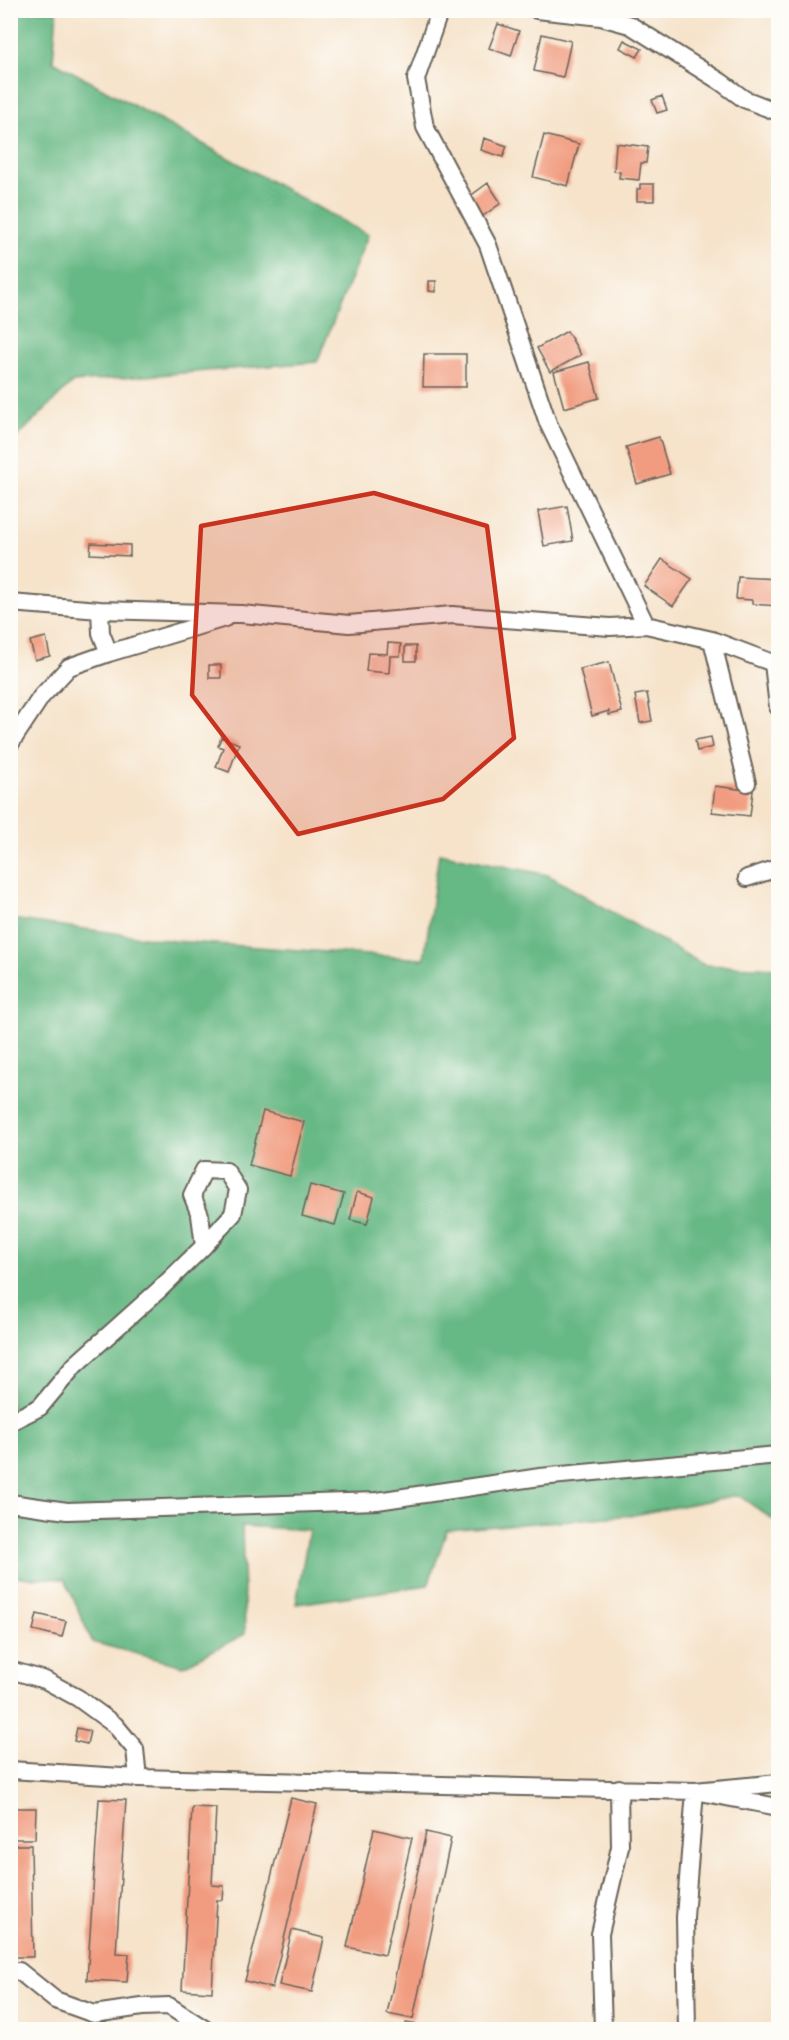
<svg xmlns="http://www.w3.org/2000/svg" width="789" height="2040" viewBox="0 0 789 2040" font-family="'Balsamiq Sans',sans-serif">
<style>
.forest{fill:#66b884;stroke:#416a50;stroke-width:1.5}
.building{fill:#f19c80}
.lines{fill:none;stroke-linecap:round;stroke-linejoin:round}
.minor-casing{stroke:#686259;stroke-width:20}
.minor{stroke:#fff;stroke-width:16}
.marked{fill:#c8321e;fill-opacity:0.2;stroke:#c8321e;stroke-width:4.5;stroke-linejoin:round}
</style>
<rect width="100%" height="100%" fill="#fdfcf7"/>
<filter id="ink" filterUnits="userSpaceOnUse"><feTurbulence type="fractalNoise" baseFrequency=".0167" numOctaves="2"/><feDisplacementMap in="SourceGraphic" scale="12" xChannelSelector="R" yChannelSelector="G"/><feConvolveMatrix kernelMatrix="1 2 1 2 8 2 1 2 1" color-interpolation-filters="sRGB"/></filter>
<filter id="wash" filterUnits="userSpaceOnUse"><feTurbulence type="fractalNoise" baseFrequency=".008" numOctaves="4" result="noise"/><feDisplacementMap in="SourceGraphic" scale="24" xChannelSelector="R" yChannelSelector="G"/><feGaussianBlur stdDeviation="1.35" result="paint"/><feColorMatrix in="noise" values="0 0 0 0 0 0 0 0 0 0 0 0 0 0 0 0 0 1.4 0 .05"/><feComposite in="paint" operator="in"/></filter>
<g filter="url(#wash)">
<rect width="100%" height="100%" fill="#f6e3ca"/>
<path class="forest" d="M11,10L57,11L53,61L368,235L317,362L73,382L11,443Z
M439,853L548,875L704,965L778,968V1523L738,1495L634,1515L447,1530L428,1585L296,1604L309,1530L242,1526L245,1634L183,1666L92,1642L65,1579L15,1577L11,1602V919L174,941L424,959Z"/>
<g id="blocks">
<path class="building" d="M498,24L519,31L511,56L489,48Z
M542,34L571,41L563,77L534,71Z
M624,40L642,49L637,57L620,48Z
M662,96L667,110L657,113L652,100Z
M544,135L579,144L568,186L533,177Z
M484,138L507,146L503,157L481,150Z
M616,143L648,147L646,163H641L639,180L619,178L620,172L614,171Z
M488,183L501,203L483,216L469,197Z
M640,184H654V201H637V189H640Z
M429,281H436V292L429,291Z
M567,331L581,355L550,372L537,348Z
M424,354H466V387H423Z
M589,362L599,398L564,408L554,372Z
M659,437L670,474L637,484L626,447Z
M567,506L573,541L544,546L538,511Z
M91,543L130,545V556L90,554Z
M662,559L692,579L673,606L644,586Z
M738,577L778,579V606L752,604V600L736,599Z
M46,637L50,656L35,660L30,641Z
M388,643L401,644L400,656H390L389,673L366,671L368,653L387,654Z
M405,646H416V661H405Z
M609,662L622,712L609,715V711L592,716L580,669Z
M209,665H221V678H209Z
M647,693L652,721L640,723L635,695Z
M221,737L239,744L229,772L216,767L223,748L218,746Z
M711,737L713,747L697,751L695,740Z
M715,786L753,791L750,816L712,812Z
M263,1111L304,1122L290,1176L249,1165Z
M310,1185L344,1194L335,1225L302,1216Z
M357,1192L374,1197L367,1224L350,1220Z
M37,1614L66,1621L62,1637L33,1630Z
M77,1728L90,1731L87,1744L74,1741Z
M291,1798L317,1804L272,1988L245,1981Z
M99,1799L126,1800L116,1953L129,1954L127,1982L87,1980Z
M192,1807L216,1808L212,1885L224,1886L223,1900H217L212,1992L182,1990Z
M10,1808H36L35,1839H10Z
M374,1829L412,1838L385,1955L347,1947Z
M426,1832L451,1838L413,2019L387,2014Z
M10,1845H31L33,1957H10Z
M292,1930L324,1938L312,1992L279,1985Z
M406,2023L440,2028L439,2030H405Z"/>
</g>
</g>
<g filter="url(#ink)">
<use href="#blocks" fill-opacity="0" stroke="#686259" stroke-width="1.5"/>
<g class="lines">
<defs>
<path id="minor" d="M440,10L416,79L425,127L488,245L548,423L646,625
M537,10L601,17L630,25L721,82L744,99L778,112
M10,603L100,610L241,614L349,624L452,615L610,627L646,625L712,640L778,665
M100,610L101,633L109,653
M712,640L747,783
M773,663L778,707
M10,744L41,697L69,667L109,653L225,618
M747,878L778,868
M10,1422L40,1407L75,1365L160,1289L204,1246L233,1214L238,1190L226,1171L204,1170L192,1195L200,1215L204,1246
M10,1503L67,1511L377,1501L540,1477L778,1455
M10,1670L45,1680L78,1698L115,1725L135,1749L138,1778
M10,1770L138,1778L695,1791L778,1783
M10,1972L19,1971L55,2000L94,2014L142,2007L169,2006L206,2030
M603,2030L600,1934L620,1847L619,1788
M687,2030L685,1917L695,1791L778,1807"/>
</defs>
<use href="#minor" class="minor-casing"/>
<use href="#minor" class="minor"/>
</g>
</g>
<path class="marked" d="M374,493L487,526L514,738L443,799L298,834L192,695L201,526Z"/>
<rect width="789" height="2040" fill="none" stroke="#fdfcf7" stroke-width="36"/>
</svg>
